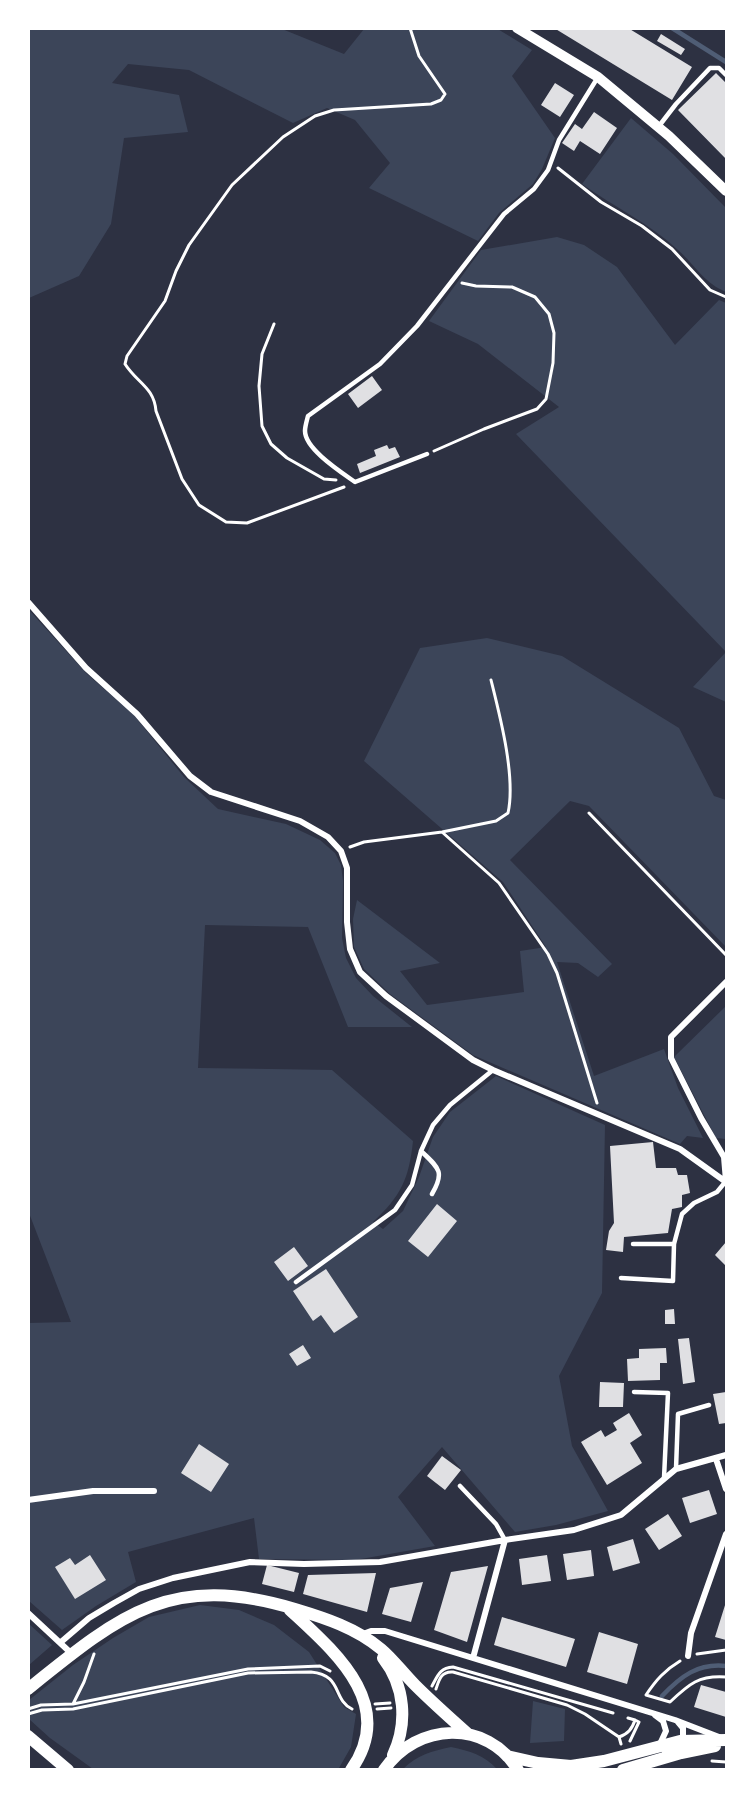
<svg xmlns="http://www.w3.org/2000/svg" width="755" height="1798" viewBox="0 0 755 1798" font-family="'Roboto Serif',serif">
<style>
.green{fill:#3c4559}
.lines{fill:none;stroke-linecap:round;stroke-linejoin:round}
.stream{stroke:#4f5d75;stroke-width:4.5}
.building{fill:#e0e0e3}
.path{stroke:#fff;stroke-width:3}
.service{stroke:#fff;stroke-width:4.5}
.minor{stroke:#fff;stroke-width:6}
.tertiary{stroke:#fff;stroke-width:10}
.secondary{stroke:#fff;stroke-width:12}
</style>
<rect width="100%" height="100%" fill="#2d3142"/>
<path class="green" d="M496,28L532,50L512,76L555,138L542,169L533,184L499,213L478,241L369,188L390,163L355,120L327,108L293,123L189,70L128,64L112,83L179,95L188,132L124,138L111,224L79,276L29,298V29H282L344,54L364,29Z
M631,118L673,154L726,208V292C704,283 695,265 678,250C649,223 614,207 582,184Z
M557,237L584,245L617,267L675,345L719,300L726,303V702L693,687L726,652L516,434L559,407L478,344L429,321L481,250Z
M29,610L87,674L133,714L184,777L218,809L286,824L320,840L335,853L341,865L343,881L342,938L346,958L356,978L373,996L412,1027H348L308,927L205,925L198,1068L332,1070L413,1141C409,1179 401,1196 373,1222L383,1229L403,1211L419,1177L433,1137L450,1112L496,1076L605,1125L602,1293L559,1376L572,1446L608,1511L556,1525L515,1532L442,1447L398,1497L435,1546L355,1560L259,1559L254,1518L128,1552L136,1582L96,1606L62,1630L29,1601L28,1323L71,1322L29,1213Z
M487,638L562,656L679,728L714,796L726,800V947L589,806L570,801L510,860L612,964L598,977L578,963L557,962L594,1076L664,1049L678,1088L703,1138L687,1136L680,1144L473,1055L390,994L364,969L354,947L353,919L357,900L440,963L400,971L427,1005L524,992L520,951L546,947L503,882L364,761L420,648Z
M726,1006V1139L716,1138L674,1057Z
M200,1605L239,1610L274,1625L309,1652L344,1707L356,1714L351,1747L339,1768L93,1769L50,1738L29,1719V1700L73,1665L113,1638L149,1617Z
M28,1623L52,1645L29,1665H28Z
M533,1701L565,1709L564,1741L530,1743Z
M451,1747C470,1751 484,1755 497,1769H403C417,1755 432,1751 451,1747Z"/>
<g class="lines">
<path class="stream" d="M672,28L726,62
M662,1696C681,1676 698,1663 726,1666"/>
</g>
<path class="building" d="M554,28H590L593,30L594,28H628L692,67L672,100Z
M661,34L685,49L681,55L657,41Z
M716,73L726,83V159L678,110Z
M555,83L574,95L560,117L541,105Z
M594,112L617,128L600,154L580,141L574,151L562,143L575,124L582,129Z
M372,376L382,390L358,408L348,394Z
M387,445L389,449L395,447L400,457L360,473L357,464L376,456L374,450Z
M653,1142L656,1168H676L678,1175H687L690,1193L682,1195V1207L672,1209L668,1233L624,1237L623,1252L606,1250L609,1231L614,1223L610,1146Z
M437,1204L457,1221L428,1257L408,1241Z
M726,1242V1266L715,1255Z
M294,1247L308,1266L288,1281L274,1262Z
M326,1269L358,1317L334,1333L321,1315L313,1321L293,1291Z
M674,1309L675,1324H665V1310Z
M689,1338L695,1382L683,1384L678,1339Z
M303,1345L311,1358L297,1366L289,1354Z
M666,1348L667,1363H660V1380L628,1381L627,1359L639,1358V1349Z
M600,1382L624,1383L623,1407H599Z
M726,1392V1423L719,1424L713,1394Z
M629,1413L642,1435L630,1443L642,1463L607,1485L581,1442L601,1430L605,1437L617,1430L613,1423Z
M199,1444L229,1464L211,1492L181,1473Z
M442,1456L461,1470L445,1490L427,1476Z
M709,1490L717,1514L690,1523L682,1498Z
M668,1514L682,1536L659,1550L645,1529Z
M633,1539L640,1563L613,1571L607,1547Z
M591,1550L594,1576L567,1580L563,1554Z
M90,1555L106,1580L75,1599L55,1567L70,1558L75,1565Z
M547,1555L551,1581L522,1585L519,1559Z
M267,1565L299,1573L294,1592L262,1584Z
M488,1566L467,1642L434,1630L451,1572Z
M376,1573L367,1612L303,1594L308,1575Z
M423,1582L411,1622L382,1614L390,1588Z
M726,1602V1640L715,1637Z
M502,1617L575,1639L566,1667L494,1645Z
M599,1632L638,1644L627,1684L587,1672Z
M701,1685L726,1692V1717L694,1707Z"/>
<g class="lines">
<path class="path" d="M558,168L601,202L642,226L672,249L710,290L726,297
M274,324L262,354L259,386L262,426L271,444L287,458L324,479L336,480
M434,451L484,429L537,409L546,399L553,363L554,333L549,314L535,297L512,287L476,286L462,283
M344,487L247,523L226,522L199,505L182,479L156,411C154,387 137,383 125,364L127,356L165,301L176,271L189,245L232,185L283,137L315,116L334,110L431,104L441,100L445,94L419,56L410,28
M589,813L726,955
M442,832L499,883L548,954L557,973L597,1103
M350,847L364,842L442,832L496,821L508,813C516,777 500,716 491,680
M697,1654L726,1650
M680,1661C665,1670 656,1680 646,1695L670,1702C689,1684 699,1675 726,1677
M432,1686C438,1675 440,1668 453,1667L613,1713
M436,1689C439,1680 441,1671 453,1672L567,1705L585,1714L619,1737L621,1744
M73,1704L84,1682L94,1654
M375,1704L390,1703
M28,1709L41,1705L73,1704L248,1669L320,1666L330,1671
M377,1709L391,1708
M28,1714L42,1710L73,1709L248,1673L311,1672C343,1675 332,1699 352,1709
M628,1718L635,1720
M619,1737C628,1734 632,1729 635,1720
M630,1741L639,1722L635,1720
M712,1761L726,1762"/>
<path class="service" d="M659,126L676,104L710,68H719L726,75
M427,454L355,482C341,472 305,449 305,431C305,426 307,420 308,416L380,364L417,326L504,214L534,189L548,170L559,140L598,77
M421,1151C439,1168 445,1172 432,1194
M633,1244H674L682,1214L694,1203L717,1192L726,1181
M621,1278L673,1281L674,1244
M296,1282L395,1210L412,1185L421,1151L433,1125L450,1105L493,1070
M634,1392L668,1393L664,1478
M676,1469L678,1414L709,1405
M460,1486L496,1524L505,1540"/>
<path class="minor" d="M28,602L86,668L137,714L190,776L211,792L300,821L328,837L341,851L347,868V922L350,949L360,972L386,996L473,1060L493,1070L680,1149L726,1182
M726,1181L724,1157L701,1118L671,1058V1037L726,982
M716,1459L726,1489
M28,1500L93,1491H154
M28,1613L72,1654
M363,1634L371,1631H385L675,1720L719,1737
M61,1642L89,1618L114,1603L139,1589L173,1578L250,1562L304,1564L380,1562L505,1540L574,1530L621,1515L676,1469L726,1455
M688,1656L691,1633L726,1534
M473,1658L505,1540
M655,1715L663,1721L666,1731L660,1744
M665,1752L678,1748L683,1742V1728L678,1722"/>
<path class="tertiary" d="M517,28L598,77L669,136L726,191"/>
<path class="secondary" d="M290,1610C334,1651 398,1704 351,1770
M383,1658C405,1686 408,1723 393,1755
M28,1689C121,1614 171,1572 295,1609C325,1618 356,1628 381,1649C393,1659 403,1673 415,1685C432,1702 450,1718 468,1734
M28,1736L68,1770
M507,1756L538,1763L571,1766L604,1761L680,1741L726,1740
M384,1770C417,1722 487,1719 518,1770
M623,1770L681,1753L715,1746"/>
</g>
<rect width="755" height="1798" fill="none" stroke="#ffffff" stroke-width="60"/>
</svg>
